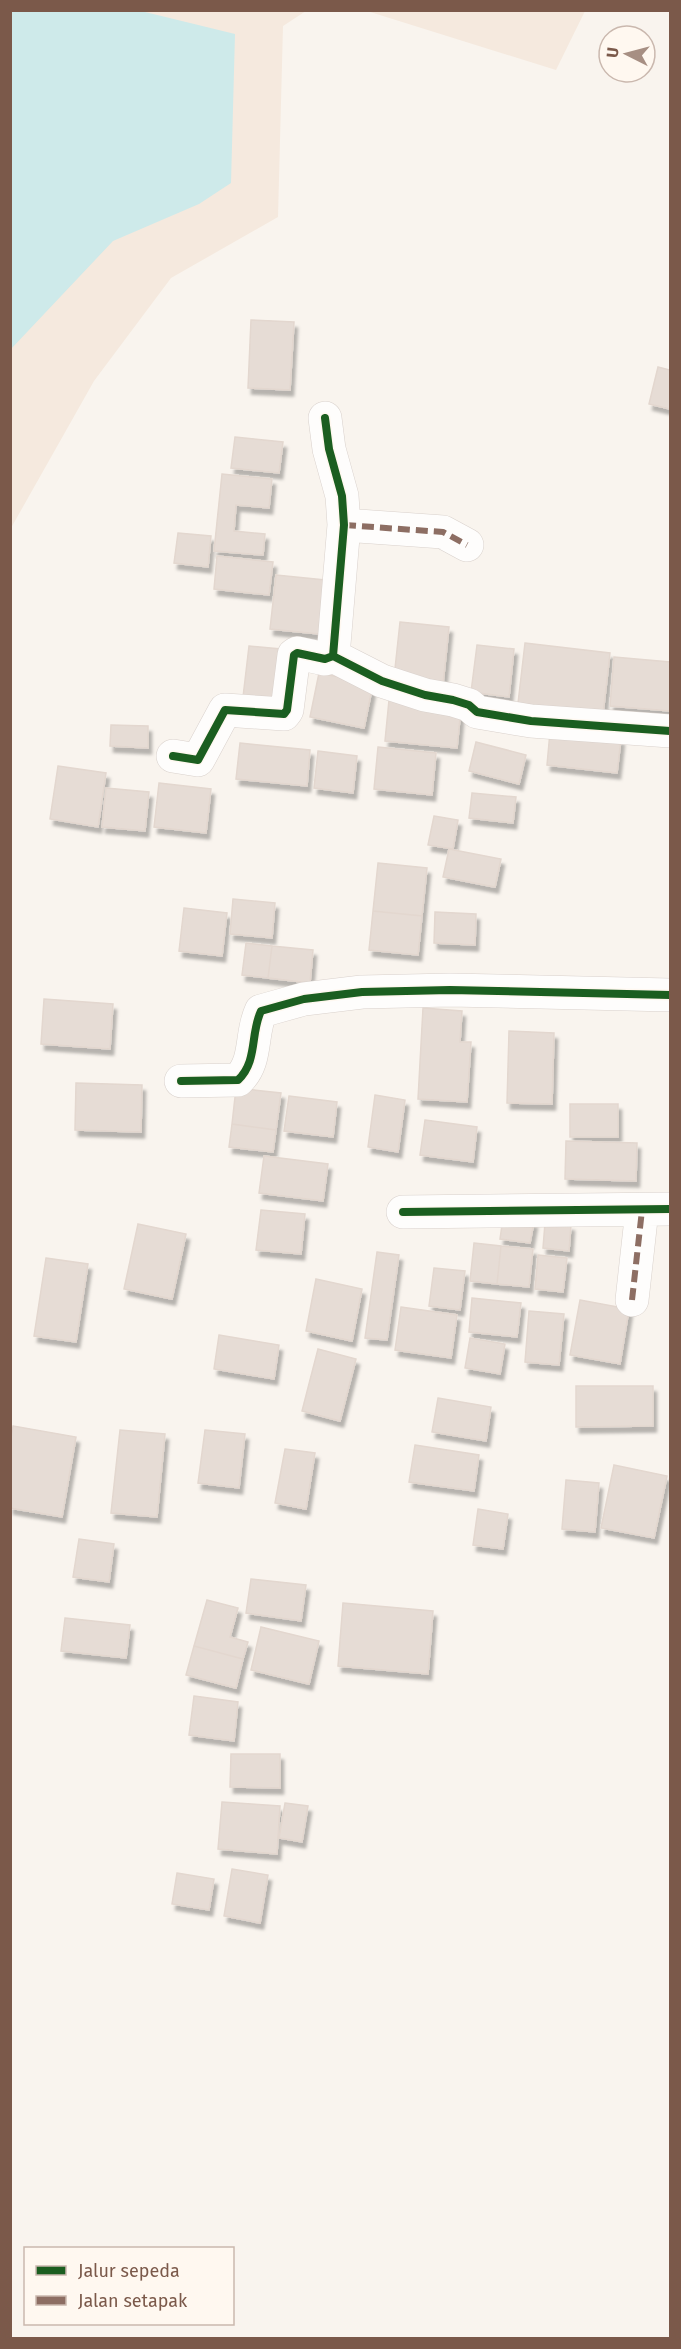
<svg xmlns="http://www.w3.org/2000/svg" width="681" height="2349" viewBox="0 0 681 2349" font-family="'Fira Sans',sans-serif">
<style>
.residential{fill:#f5e9de}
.water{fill:#ceeaea}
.building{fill:#e6dcd5;stroke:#e3d7cf;stroke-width:1.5;filter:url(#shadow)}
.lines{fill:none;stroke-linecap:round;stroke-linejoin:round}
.minor-casing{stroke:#d9d1cc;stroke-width:34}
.minor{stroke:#fefdfc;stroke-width:33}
.quiet{stroke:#8d6e63;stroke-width:6;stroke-dasharray:12 6;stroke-linecap:butt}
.cycleway-casing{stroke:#fff8f0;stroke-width:11}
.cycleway{stroke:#1b5e20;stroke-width:8}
</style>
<defs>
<filter id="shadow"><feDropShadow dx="3.5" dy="6" stdDeviation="1.5" flood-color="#0004"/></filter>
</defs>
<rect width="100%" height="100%" fill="#f9f4ee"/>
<path class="residential" d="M11,11H306L283,26L278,217L171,278L94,381L11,528Z
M367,11H585L556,70Z"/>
<path class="water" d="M11,10L141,11L235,34L231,183L199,204L113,241L11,349Z"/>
<path class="building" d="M251,320L294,322L290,390L248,388Z
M658,367L670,370V409L649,404Z
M235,437L283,442L279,473L231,468Z
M222,474L272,479L269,508L236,505L234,531L265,534L263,555L214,551Z
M178,533L211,536L208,567L174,563Z
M217,556L273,562L269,595L214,589Z
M276,575L325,580L319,634L270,629Z
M400,622L449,627L443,684L394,678Z
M525,643L610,653L603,714L518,703Z
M477,645L514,649L509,697L471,692Z
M249,646L281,649L275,701L243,697Z
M614,657L670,662V711L610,706Z
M319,673L373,684L364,728L310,717Z
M389,700L461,708L457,748L385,741Z
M111,725L148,726V748L110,746Z
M550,732L621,739L617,773L547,765Z
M476,742L526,755L519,784L469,771Z
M240,743L310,750L307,786L236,779Z
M378,747L436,753L432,795L374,789Z
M318,751L357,756L353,793L314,788Z
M58,766L106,773L98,827L50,819Z
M159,783L211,789L206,833L154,827Z
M106,788L149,792L145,831L102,827Z
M472,793L516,797L513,823L469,818Z
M434,816L458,820L453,849L428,845Z
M449,849L501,859L495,887L443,877Z
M378,863L427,868L422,916L373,911Z
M233,899L275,903L272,938L230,934Z
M184,908L227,913L222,956L179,951Z
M373,911L422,916L418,955L369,950Z
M435,912L476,914L475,945L434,943Z
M246,943L272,946L268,978L242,975Z
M272,946L313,950L310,983L268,978Z
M44,999L113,1004L110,1049L41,1044Z
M423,1008L462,1011L460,1042H471L467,1102L418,1099Z
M509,1031L554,1033L552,1104L507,1103Z
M76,1083L142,1085L141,1132L75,1130Z
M236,1088L281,1093L276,1130L232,1124Z
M375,1095L405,1100L398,1152L368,1147Z
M289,1096L337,1102L333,1137L284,1131Z
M570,1104H618V1137H570Z
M425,1120L477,1127L473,1162L420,1155Z
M232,1124L276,1130L273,1152L229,1147Z
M566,1141L637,1143L636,1181L565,1179Z
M264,1156L328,1164L323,1201L259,1193Z
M261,1210L305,1214L301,1254L256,1250Z
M503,1218L534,1222L530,1243L500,1239Z
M545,1223L571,1225L569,1251L543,1248Z
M138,1224L186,1234L172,1299L124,1289Z
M474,1243L501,1246L497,1284L470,1281Z
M501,1246L533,1249L529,1287L497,1284Z
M377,1252L399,1255L387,1340L365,1338Z
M538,1255L567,1258L563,1292L535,1289Z
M46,1258L88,1264L76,1342L34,1336Z
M434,1268L465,1271L460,1310L429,1306Z
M316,1279L362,1289L352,1341L306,1331Z
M472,1298L521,1303L517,1337L469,1332Z
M580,1300L629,1309L620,1364L570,1355Z
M401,1307L457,1315L451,1358L395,1350Z
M529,1311L564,1314L559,1365L525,1362Z
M219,1335L279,1345L274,1379L214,1369Z
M470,1338L505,1344L500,1374L465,1368Z
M318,1349L356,1359L340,1421L302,1411Z
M576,1386H653V1426L576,1427Z
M438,1398L491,1407L486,1441L432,1432Z
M13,1426L76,1437L62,1517L10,1508V1443Z
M120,1430L165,1434L157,1517L111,1513Z
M205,1430L245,1434L239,1488L198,1483Z
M415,1445L479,1455L474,1491L409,1482Z
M285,1449L315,1453L306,1509L275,1503Z
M614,1465L667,1476L654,1538L601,1528Z
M566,1480L599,1483L595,1532L562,1529Z
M478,1509L508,1514L503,1549L473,1545Z
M79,1539L114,1544L109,1582L73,1577Z
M251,1579L306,1585L301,1621L246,1613Z
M207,1600L238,1608L230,1637L248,1642L243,1659L194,1646Z
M343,1603L433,1611L428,1674L338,1666Z
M65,1618L130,1625L126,1658L61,1651Z
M261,1627L319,1641L309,1684L251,1670Z
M194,1646L243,1659L236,1688L186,1675Z
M194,1696L238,1702L234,1741L189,1735Z
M231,1754H280V1788L230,1787Z
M222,1802L280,1806L277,1854L218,1849Z
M285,1803L308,1806L302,1842L279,1838Z
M232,1869L268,1875L260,1923L224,1916Z
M177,1873L214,1879L209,1910L172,1904Z"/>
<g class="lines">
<defs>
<path id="minor" d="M344,525L443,532L467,545
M333,656L382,681L425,695L453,700L469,705L477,712L531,721L670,731
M173,756L198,760L225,710L284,714L287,710L294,655L297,653L325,659L333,656L344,525L342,496L329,449L325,418
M181,1081L238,1080C258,1061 250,1034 261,1011L304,999L362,992L450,990L670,995
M403,1212L670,1209
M632,1300L642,1210"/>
</defs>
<use href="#minor" class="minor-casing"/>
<use href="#minor" class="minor"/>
<path class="quiet" d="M344,525L443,532L467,545
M632,1300L642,1210"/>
<defs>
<path id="cycleway" d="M333,656L382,681L425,695L453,700L469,705L477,712L531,721L670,731
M173,756L198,760L225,710L284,714L287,710L294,655L297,653L325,659L333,656L344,525L342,496L329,449L325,418
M181,1081L238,1080C258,1061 250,1034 261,1011L304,999L362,992L450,990L670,995
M403,1212L670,1209"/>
</defs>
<use href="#cycleway" class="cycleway-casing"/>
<use href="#cycleway" class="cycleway"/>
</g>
<rect width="681" height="2349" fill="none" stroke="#7b594a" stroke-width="24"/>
<rect x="24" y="2247" width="210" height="78" fill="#fff8f0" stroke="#cab8ae" stroke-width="1.5"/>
<rect x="36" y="2266" width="30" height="9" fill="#1b5e20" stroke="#cab8ae" stroke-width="1.5"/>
<text x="78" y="2277" font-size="18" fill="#7b594a">Jalur sepeda</text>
<rect x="36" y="2296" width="30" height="9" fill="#8d6e63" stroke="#cab8ae" stroke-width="1.5"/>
<text x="78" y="2307" font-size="18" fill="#7b594a">Jalan setapak</text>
<g transform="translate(627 54) rotate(276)"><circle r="28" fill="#fff8f0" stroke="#cab8ae" stroke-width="1.5"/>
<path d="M0-4.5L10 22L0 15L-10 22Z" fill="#a78f83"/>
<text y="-9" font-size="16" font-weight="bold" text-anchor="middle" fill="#7b594a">U</text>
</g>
</svg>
